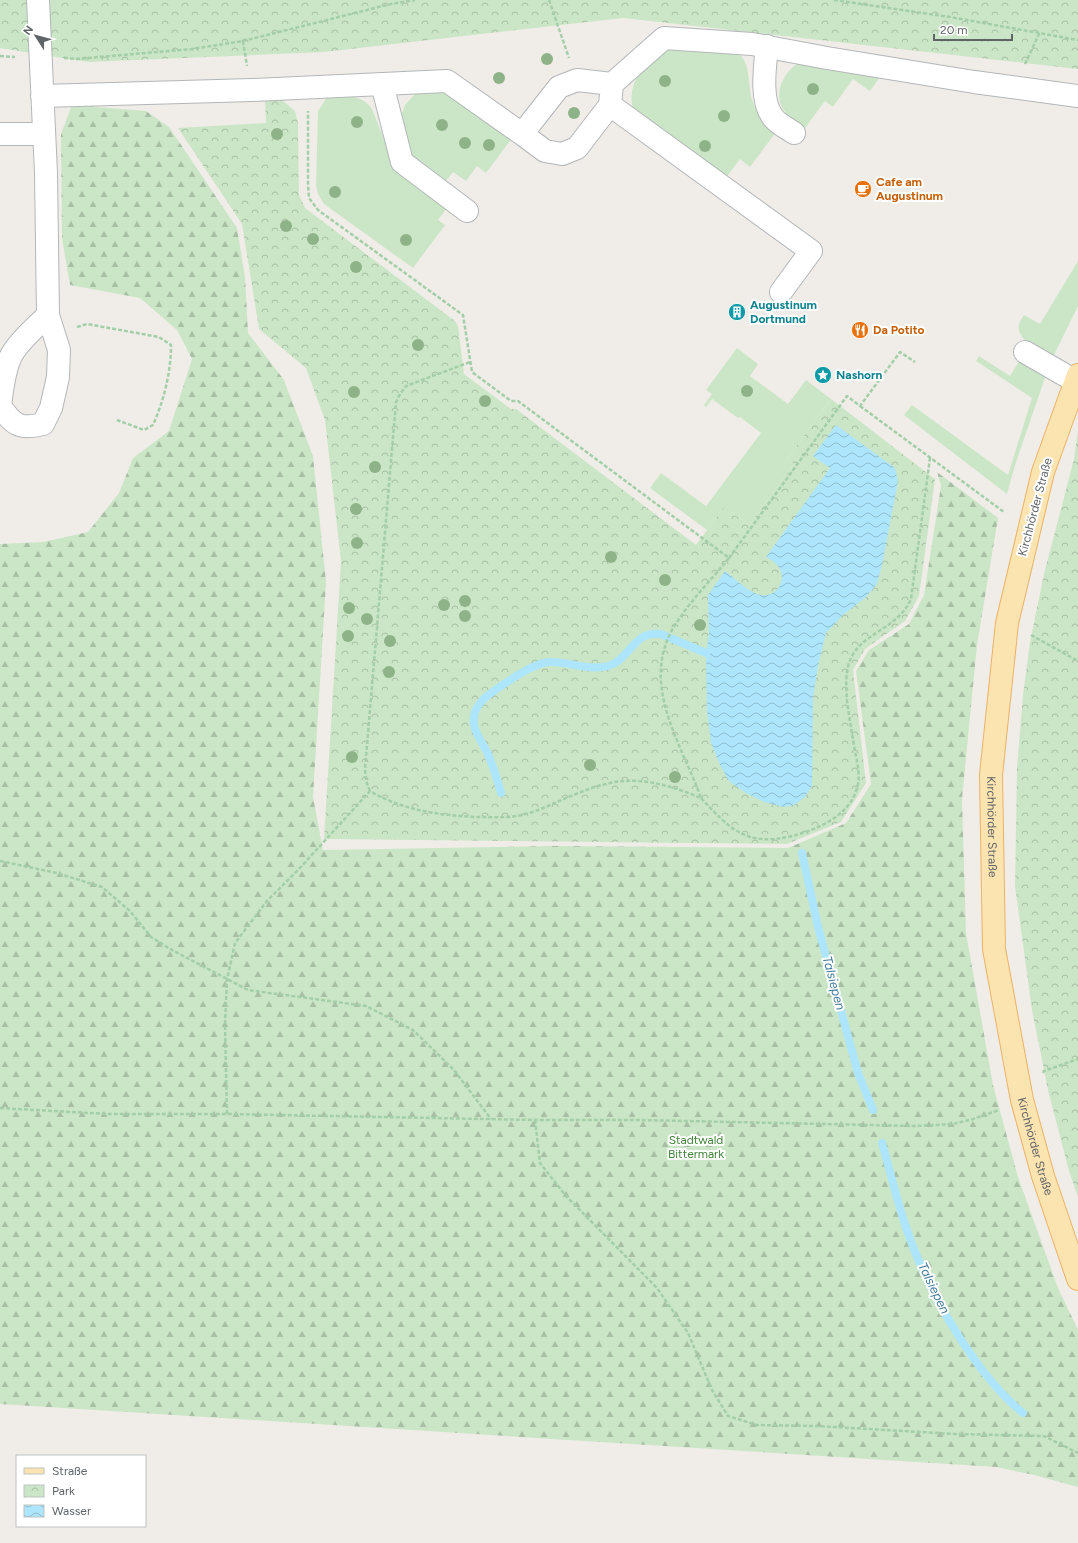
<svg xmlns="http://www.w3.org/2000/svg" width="1078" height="1543" viewBox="0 0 1078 1543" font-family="Figtree,sans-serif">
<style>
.green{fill:#cbe6c6}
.forest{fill:url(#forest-firs)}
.park{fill:url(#park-crowns)}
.water{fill:url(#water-waves)}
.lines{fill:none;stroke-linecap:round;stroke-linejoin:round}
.stream{stroke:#ace5fc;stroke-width:8}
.minor-casing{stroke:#b3b6b9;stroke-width:24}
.major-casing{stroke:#ecb265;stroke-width:24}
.path{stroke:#a3cfa8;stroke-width:2.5;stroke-dasharray:4 2;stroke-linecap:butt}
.minor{stroke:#fff;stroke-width:22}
.major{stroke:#fce4b1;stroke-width:22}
.tree{fill:#8fb388}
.labels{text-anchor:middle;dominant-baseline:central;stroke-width:4;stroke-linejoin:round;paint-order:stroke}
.food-label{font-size:12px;font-weight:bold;fill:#c56008;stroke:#fff;text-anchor:start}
.culture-label{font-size:12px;font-weight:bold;fill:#0d838f;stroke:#fff;text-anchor:start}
.street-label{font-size:12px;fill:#5f6467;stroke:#fff}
.park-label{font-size:12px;fill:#408439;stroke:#fff}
.water-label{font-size:13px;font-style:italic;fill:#427c9d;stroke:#fff}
</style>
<defs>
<pattern id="forest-firs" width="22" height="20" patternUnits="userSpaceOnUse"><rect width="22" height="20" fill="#cbe6c6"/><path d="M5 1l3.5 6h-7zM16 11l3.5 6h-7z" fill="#a8bea5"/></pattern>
<pattern id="park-crowns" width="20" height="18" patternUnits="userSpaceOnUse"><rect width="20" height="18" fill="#cbe6c6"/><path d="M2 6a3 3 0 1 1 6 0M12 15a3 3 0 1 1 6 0" fill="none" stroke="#a8bea5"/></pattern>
<pattern id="water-waves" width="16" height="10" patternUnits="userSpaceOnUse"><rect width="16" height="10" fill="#ace5fc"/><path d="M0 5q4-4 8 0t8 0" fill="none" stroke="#8fbdd0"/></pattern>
</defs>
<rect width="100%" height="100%" fill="#f0ede8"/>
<path class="green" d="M672,46L736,51C752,63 747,82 752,100C756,113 766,123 776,132L750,167L740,159L725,179L635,114C625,92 638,69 656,55C661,51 667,49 672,46Z
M806,61L883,73L870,91L853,79L833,107L825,101L805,128C797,122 786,116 782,107C775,94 782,77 792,68C796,64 802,63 806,61Z
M433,90L450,93L512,138L486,173L477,166L466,181L453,172L446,181L408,153L401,116L405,105L416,93Z
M334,95C351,97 362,95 372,109L397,172L446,209L438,220L445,225L413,268L324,204L318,194L316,185L318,111L326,99Z
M1078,261V306L1054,355C1041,350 1016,342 1019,324C1020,321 1022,318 1024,315L1040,324Z
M737,348L758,364L750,376L788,404L806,380L831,399L787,459L794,464L749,525L724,507L707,530L650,488L661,473L706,506L761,433L740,417L738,418L712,399L706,407L704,405L712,394L706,390Z
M979,356L1010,376L1020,360L1046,375L1015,465L1007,494L904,415L912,405L1008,475L1032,398L976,361Z"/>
<path class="forest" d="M72,105L146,111L169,127L237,228L245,277L248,333L284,380L313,456L326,582L313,797L323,850L557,846L788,848L846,823L871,784L856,671L869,650L909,624L924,595L941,486L937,472L998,518L977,645L962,799L966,933L993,1085L1018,1177L1058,1288L1078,1330V1487L1034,1475L996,1467L0,1404V544L43,542L88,532L119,493L133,458L169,431L192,359L177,330L140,298L70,285L62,238L61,134Z"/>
<path class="park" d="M0,0H1078V69L623,18L324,52L88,62L0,48Z
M265,99L282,100L295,111L298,123L299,195L305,208L455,321L458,326L464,374L511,409H516L696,545L724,507L749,525L794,464L787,459L831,399L935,479L919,596L905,621L865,649L853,670L866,783L841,822L787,844L324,839L341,561L325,420L306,368L259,329L242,224L178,128L266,123Z
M1078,429V1197L1069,1171L1048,1090L1032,1010L1015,886L1017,769L1023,695L1030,642L1044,574L1074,459Z"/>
<path class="water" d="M836,425L895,468L898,481L882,565L877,584L866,597L843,615L826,633L818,666L813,697L812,786L805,797L794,805L784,807L764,802L746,793L729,781L720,765L711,743L707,711L706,653L709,634L708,595L725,571C734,578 751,594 761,595C777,598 788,579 778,566C775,562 770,559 766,557L830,468L813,456Z"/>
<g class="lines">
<path class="stream" d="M501,793C497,779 493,765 487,752C483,744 476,735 474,725C470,704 493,691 507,682C517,675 540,661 551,662C571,662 589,671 608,666C630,660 633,630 661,634L706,653
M802,853L818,927L858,1073L873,1110
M882,1143C891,1174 898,1206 909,1236C929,1293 976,1375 1023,1413"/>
<defs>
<path id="minor" d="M38,0L46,173L48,315L59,350L58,377L51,408L43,424C20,430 13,425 0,406C2,391 4,368 12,354C21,339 35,328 48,315
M767,46C765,67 760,99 772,116C776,123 787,128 794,133
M382,84L402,162L467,211
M612,84L610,105L811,251L781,292
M42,96L252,90L447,81L522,134L559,87L577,80L612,84L664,38L752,44L827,58L974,82L1078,96
M0,134H44
M522,134L545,151L562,154L577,148L610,105
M1025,352L1075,381"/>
<g id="major">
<path id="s1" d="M1078,375L1043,472L1007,623L991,775L994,949L1022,1100L1043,1176L1078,1279"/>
</g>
</defs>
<use href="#minor" class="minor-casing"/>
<use href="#major" class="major-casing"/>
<path class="path" d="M549,0L569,58
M834,0L950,17L1078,40
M243,41L247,66
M0,56L15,57
M64,58L76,59L192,49L243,41L391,4L415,0
M1025,64L1040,32
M77,327L87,324L159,337L171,345C171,372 164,400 153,425L144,430L117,420
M860,406L1004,512
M729,558L847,396L860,406L900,352L915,362
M1031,635L1078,661
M370,791L366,781L365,769L396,402L400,394L406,386L470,362
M701,798C730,829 746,847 792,836C819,829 852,815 858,784C860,773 857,762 855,751C852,734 849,717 847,700C846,687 845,670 851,658C864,631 897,630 911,599L930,458
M0,861L57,873L102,887L130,911L151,937L172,950L248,990L366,1006L413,1030L454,1070L491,1119
M1043,1073L1044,1071L1078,1059
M0,1108L108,1114H227L535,1120H639L915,1126L953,1124L973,1119L999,1110
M227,1114L225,1024L227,980L235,943L267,901L299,869L370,791C402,810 438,815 475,817C489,817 503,818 517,816C534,813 550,805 566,798C579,793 592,787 606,784C637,775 672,786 701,798C681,742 637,681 677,622C692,599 712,579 729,558L518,401H511L472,372L463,315L318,210L309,198L308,186V111
M535,1120L540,1163L566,1196L657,1288L688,1333L712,1390L728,1416L757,1425L816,1426L955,1434L1044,1436L1078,1453"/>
<use href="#minor" class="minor"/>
<use href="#major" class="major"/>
</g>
<g class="tree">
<circle cx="547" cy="59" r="6"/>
<circle cx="499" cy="78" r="6"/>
<circle cx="665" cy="81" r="6"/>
<circle cx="813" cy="89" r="6"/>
<circle cx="574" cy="113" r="6"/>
<circle cx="724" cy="116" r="6"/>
<circle cx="357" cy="122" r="6"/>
<circle cx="442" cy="125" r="6"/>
<circle cx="277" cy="134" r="6"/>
<circle cx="465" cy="143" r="6"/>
<circle cx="489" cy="145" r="6"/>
<circle cx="705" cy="146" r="6"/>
<circle cx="335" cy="192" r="6"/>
<circle cx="286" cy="226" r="6"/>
<circle cx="313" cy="239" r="6"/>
<circle cx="406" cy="240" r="6"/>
<circle cx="356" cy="267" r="6"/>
<circle cx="418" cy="345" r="6"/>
<circle cx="747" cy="391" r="6"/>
<circle cx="354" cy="392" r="6"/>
<circle cx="485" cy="401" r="6"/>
<circle cx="375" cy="467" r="6"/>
<circle cx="356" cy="509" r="6"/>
<circle cx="357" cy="543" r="6"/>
<circle cx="611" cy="557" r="6"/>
<circle cx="665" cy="580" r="6"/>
<circle cx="465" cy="601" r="6"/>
<circle cx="444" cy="605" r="6"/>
<circle cx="349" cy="608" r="6"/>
<circle cx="465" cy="616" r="6"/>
<circle cx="367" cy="619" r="6"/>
<circle cx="700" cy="625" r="6"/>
<circle cx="348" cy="636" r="6"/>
<circle cx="390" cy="641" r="6"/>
<circle cx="389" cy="672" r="6"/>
<circle cx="352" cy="757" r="6"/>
<circle cx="590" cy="765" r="6"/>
<circle cx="675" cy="777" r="6"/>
</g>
<defs>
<symbol id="cafe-disc" viewBox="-11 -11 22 22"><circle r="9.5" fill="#e8710a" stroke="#fff"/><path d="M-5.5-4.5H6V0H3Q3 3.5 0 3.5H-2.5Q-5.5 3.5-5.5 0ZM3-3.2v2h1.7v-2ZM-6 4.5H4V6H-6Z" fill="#fff"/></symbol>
<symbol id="building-disc" viewBox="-11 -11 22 22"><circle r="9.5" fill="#0f9aa8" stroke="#fff"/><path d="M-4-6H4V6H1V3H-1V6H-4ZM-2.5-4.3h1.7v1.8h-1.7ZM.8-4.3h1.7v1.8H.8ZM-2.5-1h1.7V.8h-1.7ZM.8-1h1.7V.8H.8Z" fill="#fff"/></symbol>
<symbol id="restaurant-disc" viewBox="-11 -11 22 22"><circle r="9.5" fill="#e8710a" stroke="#fff"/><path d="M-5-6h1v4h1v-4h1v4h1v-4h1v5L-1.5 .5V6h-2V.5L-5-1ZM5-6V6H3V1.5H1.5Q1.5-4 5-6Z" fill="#fff"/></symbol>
<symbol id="sight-disc" viewBox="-11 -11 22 22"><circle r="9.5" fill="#0f9aa8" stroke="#fff"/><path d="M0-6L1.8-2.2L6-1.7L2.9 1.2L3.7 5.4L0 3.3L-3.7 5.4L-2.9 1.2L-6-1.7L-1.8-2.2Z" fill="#fff"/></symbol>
</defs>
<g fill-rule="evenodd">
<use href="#cafe-disc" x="853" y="179" width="20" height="20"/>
<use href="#building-disc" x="727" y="302" width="20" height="20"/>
<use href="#restaurant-disc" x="850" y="320" width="20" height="20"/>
<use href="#sight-disc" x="813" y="365" width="20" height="20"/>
</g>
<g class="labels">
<g class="food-label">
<text x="876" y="182">Cafe am<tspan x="876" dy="14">Augustinum</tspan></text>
<text x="873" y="330">Da Potito</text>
</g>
<g class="culture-label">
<text x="750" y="305">Augustinum<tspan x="750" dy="14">Dortmund</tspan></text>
<text x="836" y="375">Nashorn</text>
</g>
<g class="street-label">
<text transform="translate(1035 507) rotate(-75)">Kirchhörder Straße</text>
<text stroke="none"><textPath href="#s1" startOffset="463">Kirchhörder Straße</textPath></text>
<text stroke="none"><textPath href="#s1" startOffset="787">Kirchhörder Straße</textPath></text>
</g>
<g class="park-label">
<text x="696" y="1140">Stadtwald<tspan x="696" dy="14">Bittermark</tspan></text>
</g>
<g class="water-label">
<text transform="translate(834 983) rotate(75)">Talsiepen</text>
<text transform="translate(934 1288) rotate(64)">Talsiepen</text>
</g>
</g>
<rect x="16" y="1455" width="130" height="72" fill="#ffffff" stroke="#bfc1c2"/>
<rect x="24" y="1468" width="20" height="6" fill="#fce4b1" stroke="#bfc1c2"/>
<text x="52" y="1475" font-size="12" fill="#5f6467">Straße</text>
<rect x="24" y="1485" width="20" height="12" fill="url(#park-crowns)" stroke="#bfc1c2"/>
<text x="52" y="1495" font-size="12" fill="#5f6467">Park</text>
<rect x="24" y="1505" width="20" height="12" fill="url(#water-waves)" stroke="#bfc1c2"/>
<text x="52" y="1515" font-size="12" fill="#5f6467">Wasser</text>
<g transform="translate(36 36) rotate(306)" stroke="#ffffff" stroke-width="3" paint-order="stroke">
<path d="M0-3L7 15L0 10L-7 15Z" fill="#5f6467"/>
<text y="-6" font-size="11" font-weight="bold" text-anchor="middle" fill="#5f6467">N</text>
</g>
<path d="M934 34v6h78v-6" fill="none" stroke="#5f6467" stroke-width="2"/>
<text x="940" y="34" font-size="12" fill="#5f6467" stroke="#ffffff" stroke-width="3" paint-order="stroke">20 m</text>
</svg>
